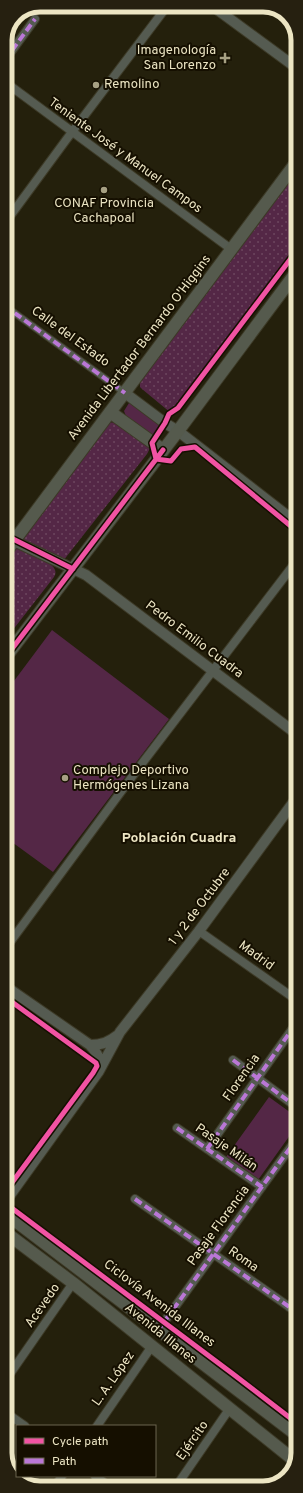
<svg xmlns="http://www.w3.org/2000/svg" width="303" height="1493" viewBox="0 0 303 1493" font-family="Overpass,sans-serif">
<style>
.green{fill:#542746}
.park{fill:url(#park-dots)}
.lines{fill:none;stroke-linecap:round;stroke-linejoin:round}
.pedestrian-casing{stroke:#3d3a27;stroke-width:8}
.minor-casing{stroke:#3d3a27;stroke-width:10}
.tertiary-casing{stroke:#3d3a27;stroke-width:12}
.primary-casing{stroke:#3d3a27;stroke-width:14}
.pedestrian{stroke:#555b51;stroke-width:6}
.minor{stroke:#555b51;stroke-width:8}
.tertiary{stroke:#555b51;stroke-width:10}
.primary{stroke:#555a4d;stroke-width:12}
.quiet{stroke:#ba77d6;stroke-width:4;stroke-dasharray:8 4;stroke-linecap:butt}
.cycleway-casing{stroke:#150f00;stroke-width:8}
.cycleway{stroke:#f153a3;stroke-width:5}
.poi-dot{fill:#a6a083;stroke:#150f00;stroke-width:1.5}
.labels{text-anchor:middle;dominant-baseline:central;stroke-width:4;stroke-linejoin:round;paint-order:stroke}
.poi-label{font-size:13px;fill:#ece5c3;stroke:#150f00;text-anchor:start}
.street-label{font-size:13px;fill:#ece5c3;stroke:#150f00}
.neighbourhood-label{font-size:14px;font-weight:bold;fill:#ece5c3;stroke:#150f00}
.rim{fill:none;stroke:#ece5c3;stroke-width:5}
</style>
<defs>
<pattern id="park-dots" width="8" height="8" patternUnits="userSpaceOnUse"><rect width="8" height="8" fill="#542746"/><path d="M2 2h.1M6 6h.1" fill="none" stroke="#6d465f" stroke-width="1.8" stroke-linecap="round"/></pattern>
</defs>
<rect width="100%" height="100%" fill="#24200c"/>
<path class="green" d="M132,402L162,424L163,431L161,436L155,437L126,416L124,411L129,403Z
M52,630L169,719L53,872L5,837V693Z
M269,1097L298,1118V1124L258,1180L226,1157Z"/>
<path class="park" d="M298,169V254L177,413L175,414L171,413L142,389L140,387V380Z
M107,422L118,423L150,448L147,454L63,561L19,538Z
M17,548C25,550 51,562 54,568C56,571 56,574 54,577L5,640V559L10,553Z"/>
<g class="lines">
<defs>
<path id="pedestrian" d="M5,306L125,393"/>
<path id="minor" d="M5,60L35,19
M5,82L231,249
M5,223L66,140L168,5
M5,535L14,541
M199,931L298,1001
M5,949L137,770L298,559
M233,1060L298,1108
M177,1128L262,1187
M207,1149L298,1021
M135,1199L298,1313
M289,1307L298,1295
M159,1329L298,1137
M5,1381L73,1283
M5,1412L25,1426
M97,1426L152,1346
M95,1476L112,1488
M54,1488L62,1476
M175,1488L230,1408"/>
<path id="tertiary" d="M211,5L298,69
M125,393L165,423L178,431L298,524
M14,541L86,575L298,735
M5,986L90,1045C97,1053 102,1060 99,1071
M90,1045C102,1045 109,1042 118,1035
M5,1202L99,1071L120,1032L199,931L298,796"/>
<path id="primary" d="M110,412L163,450
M5,553L298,160
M5,658L178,431L298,270
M5,1213L298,1436
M5,1232L73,1283L295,1461"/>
</defs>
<use href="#pedestrian" class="pedestrian-casing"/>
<use href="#minor" class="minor-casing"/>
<use href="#tertiary" class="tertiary-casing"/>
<use href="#primary" class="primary-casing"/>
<use href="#pedestrian" class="pedestrian"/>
<use href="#minor" class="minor"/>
<use href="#tertiary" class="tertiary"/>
<use href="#primary" class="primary"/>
<path class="quiet" d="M5,60L35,19
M5,306L125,393
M233,1060L298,1108
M177,1128L262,1187
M207,1149L298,1021
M135,1199L298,1313
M289,1307L298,1295
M159,1329L298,1137"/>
<defs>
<path id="cycleway" d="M298,249L178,408L169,414L165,423L152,443L156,459L171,461L181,449L195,447L298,532
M5,535L73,569
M5,658L163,450
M5,997L96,1063L97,1066L93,1073L5,1192
M5,1203L233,1374L298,1424"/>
</defs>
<use href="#cycleway" class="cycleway-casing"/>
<use href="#cycleway" class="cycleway"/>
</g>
<g class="poi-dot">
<path d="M223 52h4v4h4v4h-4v4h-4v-4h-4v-4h4z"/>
<circle cx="96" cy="85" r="4"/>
<circle cx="104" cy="190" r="4"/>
<circle cx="65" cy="778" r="4"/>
</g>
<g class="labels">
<g class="poi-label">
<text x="216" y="51" text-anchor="end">Imagenología<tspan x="216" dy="15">San Lorenzo</tspan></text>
<text x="104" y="85">Remolino</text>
<text x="104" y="204" text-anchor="middle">CONAF Provincia<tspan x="104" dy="15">Cachapoal</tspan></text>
<text x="73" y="771">Complejo Deportivo<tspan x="73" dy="15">Hermógenes Lizana</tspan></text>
</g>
<g class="street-label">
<text transform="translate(125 156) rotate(36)">Teniente José y Manuel Campos</text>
<text transform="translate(70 337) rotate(36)">Calle del Estado</text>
<text transform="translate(140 348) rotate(-53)">Avenida Libertador Bernardo O'Higgins</text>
<text transform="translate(194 640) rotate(37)">Pedro Emilio Cuadra</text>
<text transform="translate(200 907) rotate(-53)">1 y 2 de Octubre</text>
<text transform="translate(256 956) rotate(36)">Madrid</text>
<text transform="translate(242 1078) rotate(-55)">Florencia</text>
<text transform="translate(226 1148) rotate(35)">Pasaje Milán</text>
<text transform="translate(219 1226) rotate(-54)">Pasaje Florencia</text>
<text transform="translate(243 1260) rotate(35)">Roma</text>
<text transform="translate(159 1304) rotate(37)">Ciclovía Avenida Illanes</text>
<text transform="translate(43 1306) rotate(-55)">Acevedo</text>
<text transform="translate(160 1334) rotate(39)">Avenida Illanes</text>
<text transform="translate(114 1379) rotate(-55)">L. A. López</text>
<text transform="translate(193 1441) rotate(-55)">Ejército</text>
</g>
<g class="neighbourhood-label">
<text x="179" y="838">Población Cuadra</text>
</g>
</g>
<path d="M0 0H303V1493H0ZM40 12H263A28 28 0 0 1 291 40V1453A28 28 0 0 1 263 1481H40A28 28 0 0 1 12 1453V40A28 28 0 0 1 40 12Z" fill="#262010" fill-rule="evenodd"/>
<path class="rim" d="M40 12H263A28 28 0 0 1 291 40V1453A28 28 0 0 1 263 1481H40A28 28 0 0 1 12 1453V40A28 28 0 0 1 40 12Z"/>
<rect x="16" y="1425" width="140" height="52" fill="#150f00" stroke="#6b654e"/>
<rect x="24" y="1438" width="20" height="6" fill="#f153a3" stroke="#6b654e"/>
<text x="52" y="1445" font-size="12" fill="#ece5c3">Cycle path</text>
<rect x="24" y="1458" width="20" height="6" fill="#ba77d6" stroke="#6b654e"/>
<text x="52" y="1465" font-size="12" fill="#ece5c3">Path</text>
</svg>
